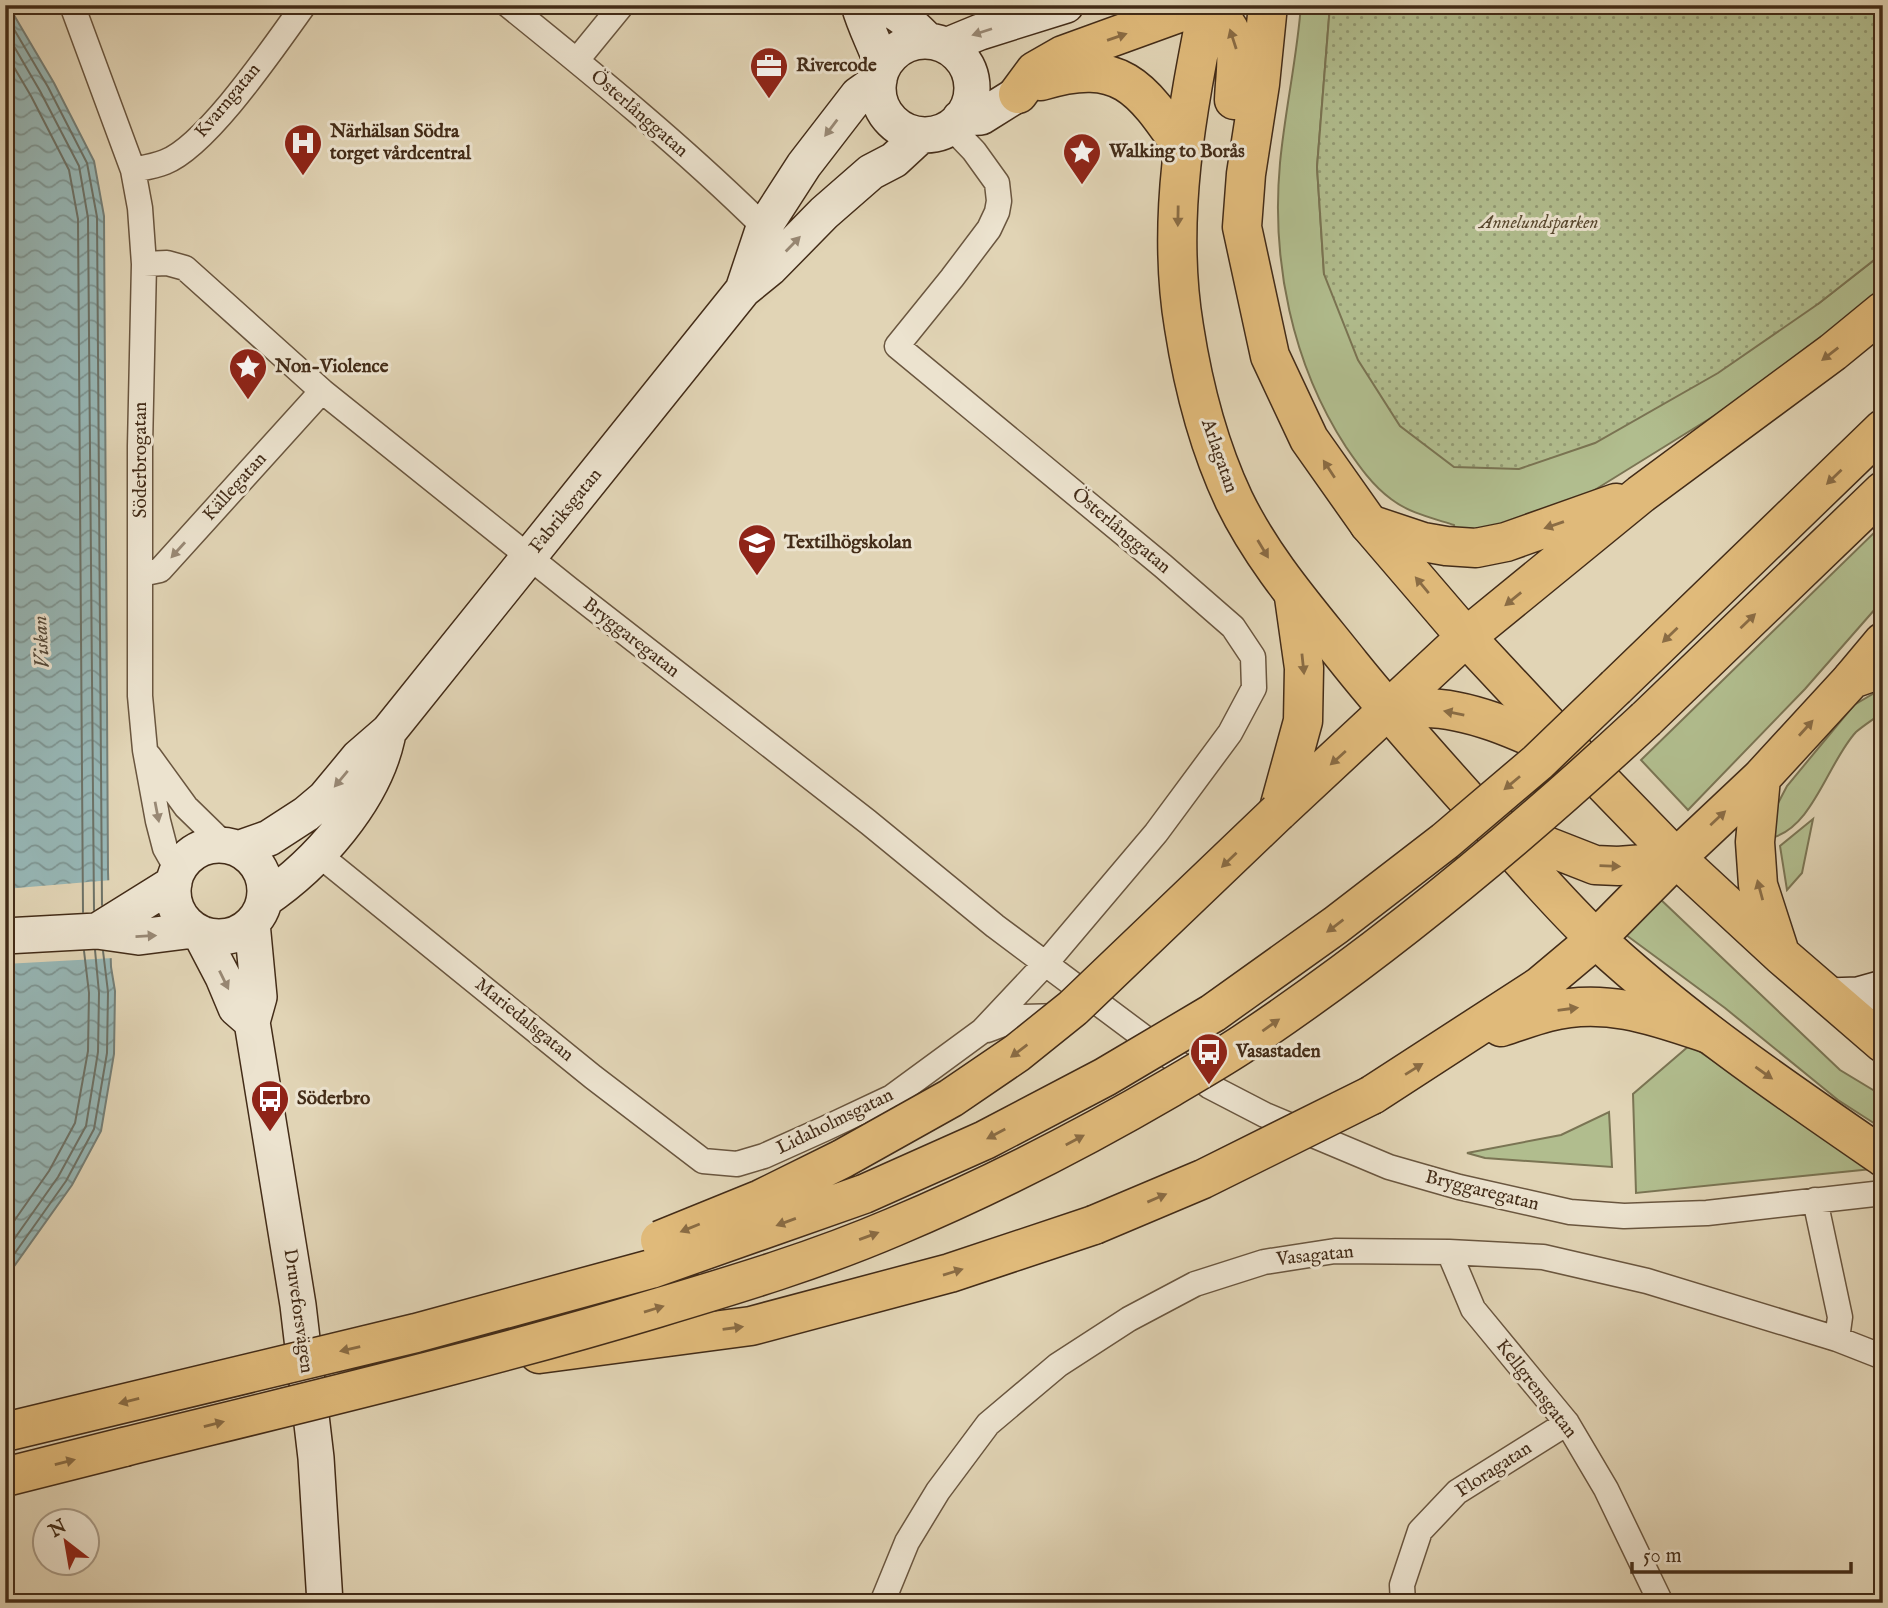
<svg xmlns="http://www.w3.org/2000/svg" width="1888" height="1608" viewBox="0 0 1888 1608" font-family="'IM FELL English',serif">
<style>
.green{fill:#b1bd8e;stroke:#7a7453;stroke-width:2}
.park{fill:url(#park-dots);stroke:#7a7453;stroke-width:2}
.water{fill:url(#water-waves);stroke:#757f77;stroke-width:2}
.pier{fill:#e1d4b5}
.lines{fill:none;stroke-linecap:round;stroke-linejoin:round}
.shore{stroke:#6d7267;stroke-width:2}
.street-casing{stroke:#6a563f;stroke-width:27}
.secondary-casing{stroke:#432c18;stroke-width:38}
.primary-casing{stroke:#432c18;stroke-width:41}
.highway-casing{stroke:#432c18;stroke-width:41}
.street{stroke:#ece3cf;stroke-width:24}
.secondary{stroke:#ece3cf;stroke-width:35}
.primary{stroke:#e0ba7a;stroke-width:38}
.highway{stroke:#e0ba7a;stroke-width:38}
.highway-bridge-casing{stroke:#432c18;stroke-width:41;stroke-linecap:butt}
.highway-bridge{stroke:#e0ba7a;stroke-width:38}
.oneway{fill:#988874}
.oneway2{fill:#8a6c44}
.labels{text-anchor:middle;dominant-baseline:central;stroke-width:6;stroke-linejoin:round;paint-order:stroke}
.poi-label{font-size:19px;font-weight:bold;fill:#432c18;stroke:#ece3cf;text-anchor:start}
.street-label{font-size:19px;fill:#432c18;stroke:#ece3cf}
.park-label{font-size:19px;font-style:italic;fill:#594930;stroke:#ece3cf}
.water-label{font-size:21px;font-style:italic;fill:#544838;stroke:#ece3cf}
</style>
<defs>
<pattern id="park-dots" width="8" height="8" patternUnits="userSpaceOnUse" patternTransform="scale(1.75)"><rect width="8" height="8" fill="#b1bd8e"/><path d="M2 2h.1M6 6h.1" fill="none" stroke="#929a73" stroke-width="1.8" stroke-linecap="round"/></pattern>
<pattern id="water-waves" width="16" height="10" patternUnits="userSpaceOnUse" patternTransform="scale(1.75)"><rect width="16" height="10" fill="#97b7b6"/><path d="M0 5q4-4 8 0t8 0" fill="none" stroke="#7d9593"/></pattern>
</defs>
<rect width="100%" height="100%" fill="#e1d4b5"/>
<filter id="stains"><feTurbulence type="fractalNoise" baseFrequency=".00286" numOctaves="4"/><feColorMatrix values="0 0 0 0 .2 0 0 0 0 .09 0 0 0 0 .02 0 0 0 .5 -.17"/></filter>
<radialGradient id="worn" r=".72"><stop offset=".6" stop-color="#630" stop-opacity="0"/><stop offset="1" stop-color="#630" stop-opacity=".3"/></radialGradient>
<path class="green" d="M1301,5H1330L1317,167L1324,274L1818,304L1883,253V294L1730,406L1593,491L1558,509L1456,536L1454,525C1432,518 1409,513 1391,499C1372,485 1359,466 1346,447C1292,364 1271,261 1280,163C1285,110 1297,58 1301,5Z
M1883,524V600L1805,689L1688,810L1641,760Z
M1883,688V712C1874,719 1864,725 1856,732C1828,762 1813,828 1771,838L1775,809L1787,786L1854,705Z
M1813,819L1802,873L1787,890L1780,846Z
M1658,897L1840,1070L1883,1096V1129L1838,1100L1725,1008L1622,932Z
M1690,1045L1872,1169L1636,1193L1633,1094Z
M1609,1112L1612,1167L1485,1158L1467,1153L1561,1135Z"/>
<path class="park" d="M1330,5H1883V253L1818,304L1718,373L1595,443L1519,469L1454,467L1400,426L1358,360L1324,274L1317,167Z"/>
<path class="water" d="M5,5H8L54,83L94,161L104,216L108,872L111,967L115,991L114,1054L101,1131L72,1185L5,1279Z"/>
<path class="pier" d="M112,880L114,958L5,964V889Z"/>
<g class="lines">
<path class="shore" d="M5,14L48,87L87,163L97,217L102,905
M5,31L40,91L79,166L88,218L94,910
M5,52L31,96L69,170L78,219L83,912
M5,1234L49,1171L75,1123L88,1051L89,993L84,951
M5,1252L58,1177L86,1126L98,1052L99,993L95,950
M5,1267L66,1181L94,1129L107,1053L108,992L103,951"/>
<defs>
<path id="street" d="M72,5L133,170L140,208L144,264L140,446V696L145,750L158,821L165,848L178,871
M508,5C596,76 684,148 764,227
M577,60L622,5
M133,170C143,168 155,166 165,162C208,145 275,45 304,5
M144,264L167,263L185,268L322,391L569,589L868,822L995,926L1209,1086L1265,1115L1389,1167L1459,1187L1570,1212L1624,1216L1707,1213L1883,1193
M141,574L160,570L322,391
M149,756L186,807L226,846
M318,854L593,1077L703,1161L737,1164L764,1156L824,1129L892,1097L982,1031L1046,963L1156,833L1230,733L1254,688L1253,657L1233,627L1163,566L897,346L952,278L989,229L997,212L999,201L997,183L974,151L951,127
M987,1030L1022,1017L1064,1016
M1815,1200L1840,1317L1837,1339
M1449,1252L1473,1309L1567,1423L1606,1489L1661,1603
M882,1603L907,1542L938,1491L988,1424L1058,1365L1129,1319L1195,1284L1264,1262L1335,1251L1449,1252L1543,1257L1647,1281L1837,1339L1883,1357
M1403,1603L1402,1585L1420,1531L1457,1492L1567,1423"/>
<path id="secondary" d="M859,5C865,27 876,46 883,67
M878,5C899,11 913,26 928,41
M878 88a47 47 0 1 1 94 0a47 47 0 1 1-94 0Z
M946,46L980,32L1066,5
M960,118L981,117L1018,94
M743,290L764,227L804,165L858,95L879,80
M173 891a46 46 0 1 1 92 0a46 46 0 1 1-92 0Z
M238,849L269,838L306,814L325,798L359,757L389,731L743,290L770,268L824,213L871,172L894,160L921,135
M264,900C317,864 373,801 387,738
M252,923L259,997L252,1022L298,1305L316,1458L325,1603
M97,931L174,883
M200,933L223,977L236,1008L252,1022
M5,936L97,931L139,937L194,930
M1828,996L1858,995L1883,988"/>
<path id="primary" d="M1208,5C1187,111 1166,219 1184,327C1193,385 1209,447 1234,500C1264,562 1309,612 1351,665C1396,721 1444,774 1493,828C1526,865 1559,904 1596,939C1684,1021 1784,1089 1883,1157
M1211,5C1245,43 1236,54 1234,100
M1268,5L1260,84L1246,174L1242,227L1270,356L1309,439L1369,524L1466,637L1580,759L1676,858L1781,955L1883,1043
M1041,81C1120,57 1141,87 1182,147
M1018,94L1035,71L1063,55L1201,5
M1761,778L1755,842L1758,885L1780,953
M1498,827L1595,865L1618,866L1644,864L1676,858L1761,778L1852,679L1883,668"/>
<path id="highway" d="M1369,524L1423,542L1446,546L1476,548L1506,542L1616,503
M1852,679L1883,642
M1616,687L1883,429
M1388,712C1399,710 1410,708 1420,708C1472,706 1534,738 1580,759
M1646,719L1883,491
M1278,812L1466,637L1641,494L1833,352L1883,311
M1278,812L1303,721L1304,668L1294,597
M1501,1027C1517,1022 1532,1016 1548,1012C1605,997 1656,1016 1709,1034
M1372,1095L1540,986L1596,939L1676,858
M539,1354L751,1326L950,1273L1094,1225
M5,1477L124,1447"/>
</defs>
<use href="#street" class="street-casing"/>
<use href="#secondary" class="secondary-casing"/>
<use href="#primary" class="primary-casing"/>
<use href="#highway" class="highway-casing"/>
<use href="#street" class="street"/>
<use href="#secondary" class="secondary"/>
<use href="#primary" class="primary"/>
<use href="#highway" class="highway"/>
<defs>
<path id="highway-bridge" d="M1094,1225L1203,1179L1372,1095
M660,1240L761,1199L842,1159L951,1098L1017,1053L1073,1008L1278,812
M5,1432L416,1333L651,1269L864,1194L985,1140L1105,1077L1213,1013L1336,925L1445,841L1538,762L1616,687
M124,1447C302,1403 481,1361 657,1308C737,1284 817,1260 894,1227C989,1187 1081,1140 1170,1088C1195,1073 1220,1059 1244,1043C1388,947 1519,837 1646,719"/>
</defs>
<use href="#highway-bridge" class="highway-bridge-casing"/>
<use href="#highway-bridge" class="highway-bridge"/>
</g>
<defs><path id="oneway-solid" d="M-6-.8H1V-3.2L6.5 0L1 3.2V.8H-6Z" transform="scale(1.75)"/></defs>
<g class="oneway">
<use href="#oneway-solid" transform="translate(982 32) rotate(162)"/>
<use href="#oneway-solid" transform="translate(831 128) rotate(127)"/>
<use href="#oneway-solid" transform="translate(793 244) rotate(-46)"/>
<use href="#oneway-solid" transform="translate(178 550) rotate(132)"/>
<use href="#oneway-solid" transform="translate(341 779) rotate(130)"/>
<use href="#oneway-solid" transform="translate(157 812) rotate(79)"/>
<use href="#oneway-solid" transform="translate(146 936) rotate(-3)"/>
<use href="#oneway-solid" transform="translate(224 980) rotate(64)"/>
</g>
<g class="oneway2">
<use href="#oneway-solid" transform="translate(1117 37) rotate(-19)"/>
<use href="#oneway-solid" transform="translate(1233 39) rotate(-108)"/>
<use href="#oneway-solid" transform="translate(1178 216) rotate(91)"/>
<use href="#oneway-solid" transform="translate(1830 354) rotate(142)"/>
<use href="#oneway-solid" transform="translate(1329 469) rotate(-123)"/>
<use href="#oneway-solid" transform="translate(1834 477) rotate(136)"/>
<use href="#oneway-solid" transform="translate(1554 525) rotate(161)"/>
<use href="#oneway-solid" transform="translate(1263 549) rotate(59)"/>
<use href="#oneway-solid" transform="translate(1422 585) rotate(-130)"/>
<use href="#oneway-solid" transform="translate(1513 599) rotate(141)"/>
<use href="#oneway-solid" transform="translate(1748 621) rotate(-44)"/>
<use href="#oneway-solid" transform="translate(1670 635) rotate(136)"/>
<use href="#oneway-solid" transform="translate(1303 664) rotate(84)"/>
<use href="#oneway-solid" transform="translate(1454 713) rotate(-169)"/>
<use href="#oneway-solid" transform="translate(1806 728) rotate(-48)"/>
<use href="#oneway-solid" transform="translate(1338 758) rotate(138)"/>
<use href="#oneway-solid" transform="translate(1512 783) rotate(140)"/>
<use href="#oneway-solid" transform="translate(1718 818) rotate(-43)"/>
<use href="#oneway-solid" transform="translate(1229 860) rotate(136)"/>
<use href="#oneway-solid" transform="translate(1610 866) rotate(2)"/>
<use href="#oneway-solid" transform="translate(1760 890) rotate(-105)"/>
<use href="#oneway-solid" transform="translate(1335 926) rotate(143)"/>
<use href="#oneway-solid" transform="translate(1568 1009) rotate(-8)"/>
<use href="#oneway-solid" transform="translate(1271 1025) rotate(-35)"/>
<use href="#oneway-solid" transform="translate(1019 1051) rotate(143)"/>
<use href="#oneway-solid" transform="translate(1414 1069) rotate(-32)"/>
<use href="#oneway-solid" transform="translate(1764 1073) rotate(35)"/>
<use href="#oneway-solid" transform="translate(996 1134) rotate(152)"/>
<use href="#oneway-solid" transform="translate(1075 1140) rotate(-28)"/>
<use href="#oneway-solid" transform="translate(1157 1198) rotate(-23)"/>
<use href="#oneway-solid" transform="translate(786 1222) rotate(160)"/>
<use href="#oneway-solid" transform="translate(690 1228) rotate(158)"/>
<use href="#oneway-solid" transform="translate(869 1236) rotate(-20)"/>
<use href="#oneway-solid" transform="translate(953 1272) rotate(-17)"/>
<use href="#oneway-solid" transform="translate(654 1309) rotate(-17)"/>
<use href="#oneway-solid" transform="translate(733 1328) rotate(-8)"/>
<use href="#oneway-solid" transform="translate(350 1349) rotate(167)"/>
<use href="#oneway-solid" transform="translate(129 1401) rotate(166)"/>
<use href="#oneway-solid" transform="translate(214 1424) rotate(-14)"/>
<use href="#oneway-solid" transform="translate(65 1462) rotate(-14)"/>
</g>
<defs>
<symbol id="office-pin" viewBox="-11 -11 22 30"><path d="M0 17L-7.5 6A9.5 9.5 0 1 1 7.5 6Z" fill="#8f2418" stroke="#ece3cf"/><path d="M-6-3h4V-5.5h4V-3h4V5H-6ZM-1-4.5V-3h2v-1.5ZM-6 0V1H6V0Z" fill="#fff"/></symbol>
<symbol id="hospital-pin" viewBox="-11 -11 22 30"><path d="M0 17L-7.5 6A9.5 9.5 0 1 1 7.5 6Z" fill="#8f2418" stroke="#ece3cf"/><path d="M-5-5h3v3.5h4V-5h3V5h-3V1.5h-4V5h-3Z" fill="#fff"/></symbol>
<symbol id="sight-pin" viewBox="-11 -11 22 30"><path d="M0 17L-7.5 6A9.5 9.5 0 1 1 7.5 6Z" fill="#8f2418" stroke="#ece3cf"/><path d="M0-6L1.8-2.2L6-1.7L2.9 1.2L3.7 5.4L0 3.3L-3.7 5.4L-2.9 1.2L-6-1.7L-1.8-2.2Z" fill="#fff"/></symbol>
<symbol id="university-pin" viewBox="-11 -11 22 30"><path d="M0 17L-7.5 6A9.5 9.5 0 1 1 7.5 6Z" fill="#8f2418" stroke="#ece3cf"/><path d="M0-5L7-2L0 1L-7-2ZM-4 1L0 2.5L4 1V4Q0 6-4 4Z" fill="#fff"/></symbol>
<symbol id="bus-pin" viewBox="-11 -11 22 30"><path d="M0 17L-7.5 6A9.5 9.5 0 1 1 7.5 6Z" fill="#8f2418" stroke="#ece3cf"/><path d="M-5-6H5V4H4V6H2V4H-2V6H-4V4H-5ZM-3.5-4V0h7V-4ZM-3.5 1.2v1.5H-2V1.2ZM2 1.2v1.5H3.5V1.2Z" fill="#fff"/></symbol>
</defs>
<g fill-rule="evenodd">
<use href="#office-pin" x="747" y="44" width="44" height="60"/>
<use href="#hospital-pin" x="281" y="121" width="44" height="60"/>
<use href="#sight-pin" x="1060" y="130" width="44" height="60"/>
<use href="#sight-pin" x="226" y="345" width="44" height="60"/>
<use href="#university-pin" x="735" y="521" width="44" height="60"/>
<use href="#bus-pin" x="1187" y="1030" width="44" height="60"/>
<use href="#bus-pin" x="248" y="1077" width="44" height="60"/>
</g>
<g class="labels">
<g class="poi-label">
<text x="796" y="66">Rivercode</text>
<text x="330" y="132">Närhälsan Södra<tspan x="330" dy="22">torget vårdcentral</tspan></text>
<text x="1109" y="152">Walking to Borås</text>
<text x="275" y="367">Non-Violence</text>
<text x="784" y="543">Textilhögskolan</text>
<text x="1236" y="1052">Vasastaden</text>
<text x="297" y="1099">Söderbro</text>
</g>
<g class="street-label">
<text transform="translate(228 101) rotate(-50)">Kvarngatan</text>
<text transform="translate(639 114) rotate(41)">Österlånggatan</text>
<text transform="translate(1219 456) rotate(71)">Arlagatan</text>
<text transform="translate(141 460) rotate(-90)">Söderbrogatan</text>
<text transform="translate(235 487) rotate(-48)">Källegatan</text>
<text transform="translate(566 511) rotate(-51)">Fabriksgatan</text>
<text transform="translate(1121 531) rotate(40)">Österlånggatan</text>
<text transform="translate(631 638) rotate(38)">Bryggaregatan</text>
<text transform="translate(524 1020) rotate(39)">Mariedalsgatan</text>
<text transform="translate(835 1122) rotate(-26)">Lidaholmsgatan</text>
<text transform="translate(1482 1191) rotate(14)">Bryggaregatan</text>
<text transform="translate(1315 1256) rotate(-6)">Vasagatan</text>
<text transform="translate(298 1311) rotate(82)">Druveforsvägen</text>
<text transform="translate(1536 1389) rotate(52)">Kellgrensgatan</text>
<text transform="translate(1494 1470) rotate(-33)">Floragatan</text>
</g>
<g class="park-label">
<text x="1539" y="223">Annelundsparken</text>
</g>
<g class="water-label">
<text transform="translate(42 642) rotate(-93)">Viskan</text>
</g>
</g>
<rect width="1888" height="1608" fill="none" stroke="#e1d4b5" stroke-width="28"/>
<rect x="7" y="7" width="1874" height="1594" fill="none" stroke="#432c18" stroke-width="3.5"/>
<rect x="14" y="14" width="1860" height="1580" fill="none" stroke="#432c18" stroke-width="2"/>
<g transform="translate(66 1542) rotate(329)"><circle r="33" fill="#ece3cf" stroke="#a89a86" stroke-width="2"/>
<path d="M0-5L12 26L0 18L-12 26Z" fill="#8f2418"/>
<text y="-10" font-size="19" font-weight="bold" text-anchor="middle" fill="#432c18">N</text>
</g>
<path d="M1632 1562v10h219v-10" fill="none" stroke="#432c18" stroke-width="3.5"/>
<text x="1643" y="1562" font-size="21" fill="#432c18" stroke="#ece3cf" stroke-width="5" paint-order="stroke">50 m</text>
<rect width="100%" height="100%" filter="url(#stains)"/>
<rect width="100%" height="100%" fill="url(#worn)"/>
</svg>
